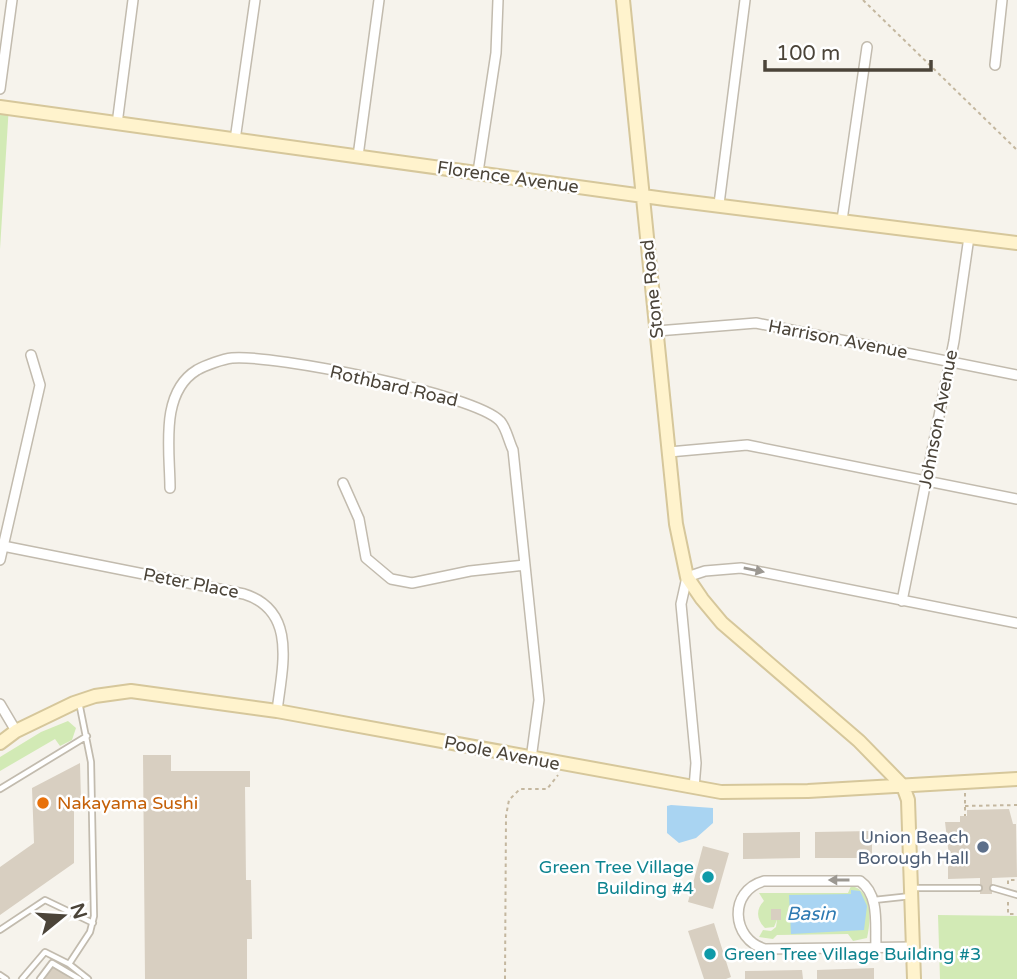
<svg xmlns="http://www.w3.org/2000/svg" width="1017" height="979" viewBox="0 0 1017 979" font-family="'Varela Round',sans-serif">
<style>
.green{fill:#d2eab5}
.water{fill:#a9d4f2}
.building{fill:#d8cfc1}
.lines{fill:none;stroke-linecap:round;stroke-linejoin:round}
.lane-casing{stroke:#c2bbae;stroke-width:8}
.street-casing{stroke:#c2bbae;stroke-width:12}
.secondary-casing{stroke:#d6c79b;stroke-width:16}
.path{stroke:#c4b79f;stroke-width:2;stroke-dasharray:3.5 3.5;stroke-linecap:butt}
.lane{stroke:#fff;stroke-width:4.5}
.street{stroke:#fff;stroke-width:9}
.secondary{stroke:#fff3cd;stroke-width:12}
.oneway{fill:#9c9892}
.food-dot{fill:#e8710a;stroke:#fff;stroke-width:2.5}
.service-dot{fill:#5c6f8a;stroke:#fff;stroke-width:2.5}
.culture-dot{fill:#0f9aa8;stroke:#fff;stroke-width:2.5}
.labels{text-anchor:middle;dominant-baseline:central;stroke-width:5;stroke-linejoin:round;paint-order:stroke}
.street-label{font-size:18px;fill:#4b4439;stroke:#fff}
.food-label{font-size:18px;fill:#c56008;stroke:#fff;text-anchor:start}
.service-label{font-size:18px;fill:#4e5e75;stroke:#fff;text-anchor:end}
.culture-label{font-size:18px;fill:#0d838f;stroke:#fff;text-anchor:end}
.water-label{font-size:19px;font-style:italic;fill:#2e7ab2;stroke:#fff}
</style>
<rect width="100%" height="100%" fill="#f6f3ec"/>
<path class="green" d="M0,104L9,105L0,249Z
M68,721L76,728L72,740L60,746L55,739L0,771V757L41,732Z
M851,886C873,890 871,921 867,938L853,941L848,934L777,935L773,939L759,937L763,930L771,931L776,927L777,920L781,919V910L774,927L765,928C757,920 755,910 764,901L759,893H848Z
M938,915L1017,916V979H940Z"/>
<path class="water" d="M671,805L713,808V823L696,838L679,843L667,833V806Z
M851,890L860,891L867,906L864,930L791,934L789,895L851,894Z"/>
<path class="building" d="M143,755H171V771H250V787H245L246,880H251L252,939H247V979H145Z
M80,763L81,801L74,803V863L0,915V867L34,843L32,788Z
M1009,809L1013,824H1016L1017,877L992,878V894H980V878L948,879V865L955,864V856H949L945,822H960V816H967V810Z
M872,831V858H815V832Z
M800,832V858L743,859V833Z
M703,846L729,853L713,909L688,902Z
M771,909H781V920H771Z
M714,923L731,977L726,979H704L688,931Z
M53,966L71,979H44Z
M874,968V979H817V970Z
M802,970L803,979H745V971Z"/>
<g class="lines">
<defs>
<path id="lane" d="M0,789L87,736
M914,888H979
M993,888L1017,895
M874,900L911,896
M0,930L45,900L93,923
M69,964L88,979
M0,975L6,979
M22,979L45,952L69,964L90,932L94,916L91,762L79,702
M40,979L52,963L79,979"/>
<path id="street" d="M995,65L1002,0
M0,89L12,0
M117,124L133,0
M235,140L255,0
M358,156L379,0
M478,172L496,53L498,0
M719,204L745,0
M842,220L867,47
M657,331L756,323L1017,375
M669,452L747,445L1017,499
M343,483L359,519L366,558L391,579L412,583L470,571L525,565
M170,488C170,451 159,393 197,370C206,365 223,359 232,358C272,354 475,394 500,421C506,427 509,442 513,450L539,700L531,759
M3,546L244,594C298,611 282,668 277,711
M0,560L40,385L31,355
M902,601L954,341L969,237
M0,704L16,731
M694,788L696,763L681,604L687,577L705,571L741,568L1017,623
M876,947C875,926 880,895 860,881H764C728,891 731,939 765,949L914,947"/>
<path id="secondary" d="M623,0L676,524L687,577L702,599L722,623L859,741L903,786L908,800L914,979
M0,107L665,199L1017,243
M0,743L16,731L74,703L95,696L131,691L277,711L721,792L808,791L1017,779"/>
</defs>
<use href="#lane" class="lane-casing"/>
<use href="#street" class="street-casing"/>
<use href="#secondary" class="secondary-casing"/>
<path class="path" d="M863,0L1017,150
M965,793V816
M965,806L1017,805
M923,841H946
M1008,884V880H1017
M1008,902V914H1017
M505,979L506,816L509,800L520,789H547L558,775"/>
<use href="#lane" class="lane"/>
<use href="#street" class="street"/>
<use href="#secondary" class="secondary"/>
</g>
<defs><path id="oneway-solid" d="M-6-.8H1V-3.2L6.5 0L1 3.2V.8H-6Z" transform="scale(1.75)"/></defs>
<g class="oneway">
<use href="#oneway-solid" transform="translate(754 570) rotate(11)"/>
<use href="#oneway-solid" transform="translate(839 880) rotate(180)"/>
</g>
<circle class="food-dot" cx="43" cy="803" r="7"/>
<circle class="service-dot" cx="983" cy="847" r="7"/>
<g class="culture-dot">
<circle cx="708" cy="877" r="7"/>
<circle cx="710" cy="954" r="7"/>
</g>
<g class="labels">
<g class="street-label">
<text transform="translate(508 177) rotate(8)">Florence Avenue</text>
<text transform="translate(652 289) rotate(-96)">Stone Road</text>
<text transform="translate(838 339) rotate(11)">Harrison Avenue</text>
<text transform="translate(394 386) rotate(13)">Rothbard Road</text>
<text transform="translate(938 419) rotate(-79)">Johnson Avenue</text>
<text transform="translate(191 583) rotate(11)">Peter Place</text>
<text transform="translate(502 753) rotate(11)">Poole Avenue</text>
</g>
<g class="food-label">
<text x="57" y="803">Nakayama Sushi</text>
</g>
<g class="service-label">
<text x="969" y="837">Union Beach<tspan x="969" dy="21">Borough Hall</tspan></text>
</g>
<g class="culture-label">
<text x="694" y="867">Green Tree Village<tspan x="694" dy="21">Building #4</tspan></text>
<text x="724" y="954" text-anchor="start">Green Tree Village Building #3</text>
</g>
<g class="water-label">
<text x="811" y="914">Basin</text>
</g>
</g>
<g transform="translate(63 916) rotate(72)" stroke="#ffffff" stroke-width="5" paint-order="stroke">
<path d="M0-5L12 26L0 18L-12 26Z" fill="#4b4439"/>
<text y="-10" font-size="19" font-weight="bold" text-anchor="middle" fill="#4b4439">N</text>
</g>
<path d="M765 60v10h166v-10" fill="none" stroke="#4b4439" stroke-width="3.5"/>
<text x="776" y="60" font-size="21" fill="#4b4439" stroke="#ffffff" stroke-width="5" paint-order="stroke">100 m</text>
</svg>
